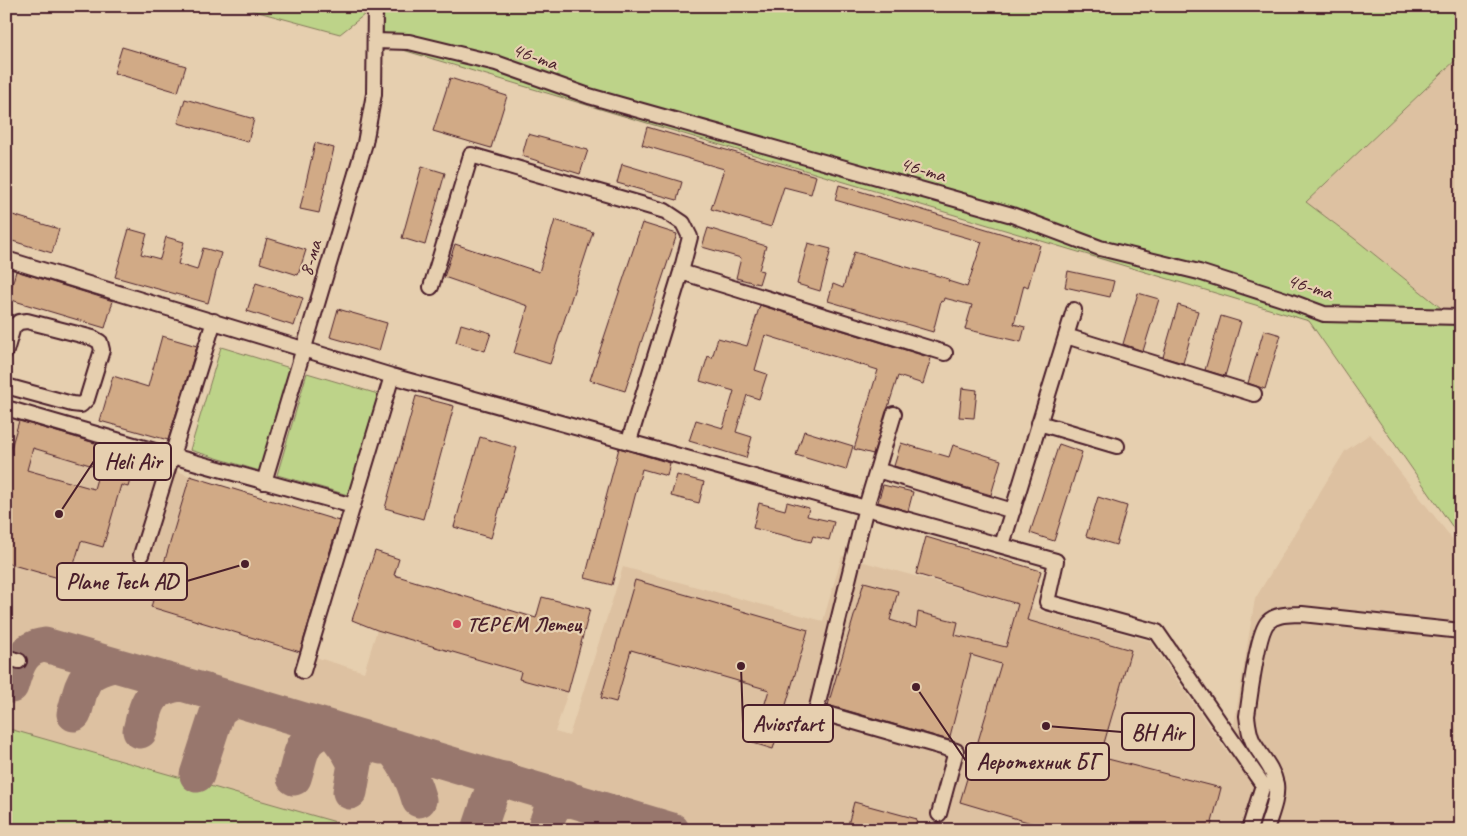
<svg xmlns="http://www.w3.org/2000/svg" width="1467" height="836" viewBox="0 0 1467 836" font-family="Caveat,sans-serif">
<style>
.built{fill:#ddc1a1}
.green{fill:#bdd389;stroke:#84795a}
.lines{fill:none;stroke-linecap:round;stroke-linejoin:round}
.taxiway{stroke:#98776d;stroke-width:35}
.building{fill:#d1aa86;stroke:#4a1f2b;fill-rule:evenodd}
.minor-casing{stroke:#4a1f2b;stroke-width:18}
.minor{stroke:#e6cfaf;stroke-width:14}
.poi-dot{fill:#d1495b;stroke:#e6cfaf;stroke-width:2}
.labels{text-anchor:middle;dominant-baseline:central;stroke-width:4.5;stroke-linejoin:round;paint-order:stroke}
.street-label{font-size:21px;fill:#4a1f2b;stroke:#e6cfaf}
.poi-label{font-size:21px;font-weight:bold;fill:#4a1f2b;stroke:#e6cfaf;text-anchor:start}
.leader{fill:none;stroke:#4a1f2b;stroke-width:2}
.callout-dot{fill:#4a1f2b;stroke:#e6cfaf;stroke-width:2}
.callout{fill:#e6cfaf;stroke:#4a1f2b;stroke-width:2}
.callout-label{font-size:22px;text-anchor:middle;font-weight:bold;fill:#4a1f2b}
</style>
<rect width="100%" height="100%" fill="#e6cfaf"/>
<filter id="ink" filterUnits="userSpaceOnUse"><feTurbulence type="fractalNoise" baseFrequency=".02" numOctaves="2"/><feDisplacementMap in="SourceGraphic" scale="10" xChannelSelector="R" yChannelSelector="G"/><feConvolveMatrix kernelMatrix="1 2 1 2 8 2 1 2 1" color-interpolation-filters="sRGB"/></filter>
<g filter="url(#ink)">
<path class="built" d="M1461,55V324L1355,239L1306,202Z
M6,416L113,446L190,476L151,607L364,672L377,630L521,672L520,679L568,692L555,732L569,736L623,567L823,621L842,556L1150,641L1229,755L1255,599L1345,451L1370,434L1461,550V830H6Z"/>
<path class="green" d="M236,6H362L364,15L340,34Z
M384,6H1461V55L1306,202L1355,239L1461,324V539L1309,321L383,44Z
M221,347L290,368L260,471L190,450Z
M307,373L378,394L348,495L277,475Z
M6,728L364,830H6Z"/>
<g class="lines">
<path class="taxiway" d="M11,686C17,666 21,648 45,645L234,699L672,830
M74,714C83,684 80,673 113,665
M140,731C147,703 148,689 180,684
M381,747L389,745C405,761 413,779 419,800
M197,775L218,710L234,699
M294,778C303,750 299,738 331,728L348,751L355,764L350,792
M480,827L492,791L494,786L505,779
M544,830C549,815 551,804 566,797"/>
</g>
<path class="building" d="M122,47L186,66L178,92L114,73Z
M450,78L507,96L491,148L433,131Z
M185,99L254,119L248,142L178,123Z
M647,127L816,176L811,194L784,187L771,227L711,209L724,169L642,145Z
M528,134L588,150L580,174L522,156Z
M315,143L334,148L319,213L300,209Z
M622,164L682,182L677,200L617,183Z
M422,166L445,173L425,245L402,238Z
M839,185L1040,245L1028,287L1024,285L1014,324L1025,327L1021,342L965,329L972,305L944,298L943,302L941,301L933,332L828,301L833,284L843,288L854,252L949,279L948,281L967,287L982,242L835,200Z
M6,213L59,229L52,253L6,239Z
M555,220L593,232L550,364L514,353L528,306L444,277L455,244L539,272Z
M642,223L677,234L625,391L590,380Z
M708,228L766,246L759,270L763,271L759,284L736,278L741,258L702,247Z
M129,229L147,234L141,254L160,259L166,237L184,242L178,264L197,270L203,248L221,253L208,303L115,277Z
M267,238L306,250L298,275L260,263Z
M808,243L831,249L820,291L797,284Z
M16,271L113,301L105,328L8,299Z
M1068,271L1114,281L1110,297L1065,287Z
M256,283L303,298L294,326L247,311Z
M1138,293L1159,299L1143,351L1123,344Z
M760,305L931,358L923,384L898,376L873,454L854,449L878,370L765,335L755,370L767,374L759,399L747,395L736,432L752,437L746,458L689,441L696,420L723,428L734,391L700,381L708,356L712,358L718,338L747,346Z
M1178,305L1198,311L1183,363L1163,357Z
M338,309L387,323L379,351L330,337Z
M1221,316L1241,322L1225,376L1205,370Z
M461,324L491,333L485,351L456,342Z
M1264,330L1281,335L1265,389L1248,383Z
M162,336L197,346L168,440L100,421L113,376L148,387Z
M962,388L977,390L974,418L959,417Z
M416,396L454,406L423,519L385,508Z
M19,421L112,448V450L131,456L128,468L133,470L128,487L121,485L103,547L81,541L69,581L6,563V465ZM33,448L100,468L94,489L27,470Z
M804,431L853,446L846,470L796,455Z
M480,437L517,448L491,538L454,527Z
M901,443L949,457L953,445L1001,460L991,495L894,466Z
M1059,444L1082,452L1054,541L1030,533Z
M619,448L670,463L667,476L642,469L612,585L585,578Z
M677,475L704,482L699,503L671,496Z
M190,476L339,521L300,652L151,607Z
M883,485L913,492L908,511L878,502Z
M1098,497L1127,506L1116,545L1086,536Z
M787,502L809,508L807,516L834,522L829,540L813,536L811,542L753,528L759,503L785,510Z
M926,537L1041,571L1027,620L1131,650L1100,757L1221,788L1210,830H1055L960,802L1001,664L971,655L949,740L828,705L864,582L898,591L890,620L916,628L918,612L958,622L955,635L1006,647L1018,604L916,574Z
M375,551L399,559L394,575L536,618L542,597L590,609L568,692L519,679L521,672L377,630L352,620Z
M635,580L808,630L773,749L753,743L769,690L631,650L616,702L601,698Z
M854,802L917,819L914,830H867L848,825Z"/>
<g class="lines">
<defs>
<path id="minor" d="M375,41L409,42L496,63L589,96L1012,215L1100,248L1199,272L1289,301L1324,314L1461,317
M6,259L392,376L1056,561L1047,602L1157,632L1263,785L1249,830
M681,272L945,353
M431,287L471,155L665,211L683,223L690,237L681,272L629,441
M1066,336L1254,394
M6,351L13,327L19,322L27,321L93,338L100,342L102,350L87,399L81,405L72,404L6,386
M6,408L172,456L353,506
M894,414L866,507L816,711L956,751L939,814
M1039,423L1117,446
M877,470L1013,511
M264,482L365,143L374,94L375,6
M1002,545L1074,310
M141,555L214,321
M6,657L19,661
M303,671L392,376
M1266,830C1270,816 1278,799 1276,784C1273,768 1261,756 1253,742C1249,734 1248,725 1247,716C1250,697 1257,633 1268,622C1277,613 1291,615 1302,614L1461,631"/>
</defs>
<use href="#minor" class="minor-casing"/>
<use href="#minor" class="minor"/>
</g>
</g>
<circle class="poi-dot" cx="457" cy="624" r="5"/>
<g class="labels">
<g class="street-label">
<text transform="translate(535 56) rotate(19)">46-та</text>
<text transform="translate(923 169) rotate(16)">46-та</text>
<text transform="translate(310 258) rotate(-73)">8-ма</text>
<text transform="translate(1310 286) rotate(17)">46-та</text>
</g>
<g class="poi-label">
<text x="467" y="624">ТЕРЕМ Летец</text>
</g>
</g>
<path class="leader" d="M59 514L94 461M245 564L187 581M741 666L743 724M1046 726L1122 732M916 687L966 761"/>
<g class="callout-dot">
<circle cx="59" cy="514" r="5"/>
<circle cx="245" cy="564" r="5"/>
<circle cx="741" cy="666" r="5"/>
<circle cx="1046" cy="726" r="5"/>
<circle cx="916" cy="687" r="5"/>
</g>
<g class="callout">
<rect x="94" y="443" width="77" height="37" rx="5"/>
<rect x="57" y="563" width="130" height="37" rx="5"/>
<rect x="743" y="705" width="90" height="37" rx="5"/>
<rect x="1122" y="713" width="72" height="37" rx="5"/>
<rect x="966" y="743" width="143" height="37" rx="5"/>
</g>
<g class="callout-label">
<text x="133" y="469">Heli Air</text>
<text x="122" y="589">Plane Tech AD</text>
<text x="788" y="731">Aviostart</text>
<text x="1158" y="740">BH Air</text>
<text x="1038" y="769">Аеротехник БГ</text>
</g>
<rect width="1467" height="836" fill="none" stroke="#e6cfaf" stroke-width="25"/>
<rect x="12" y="12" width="1442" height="811" fill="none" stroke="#4a1f2b" stroke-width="2" filter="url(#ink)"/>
</svg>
